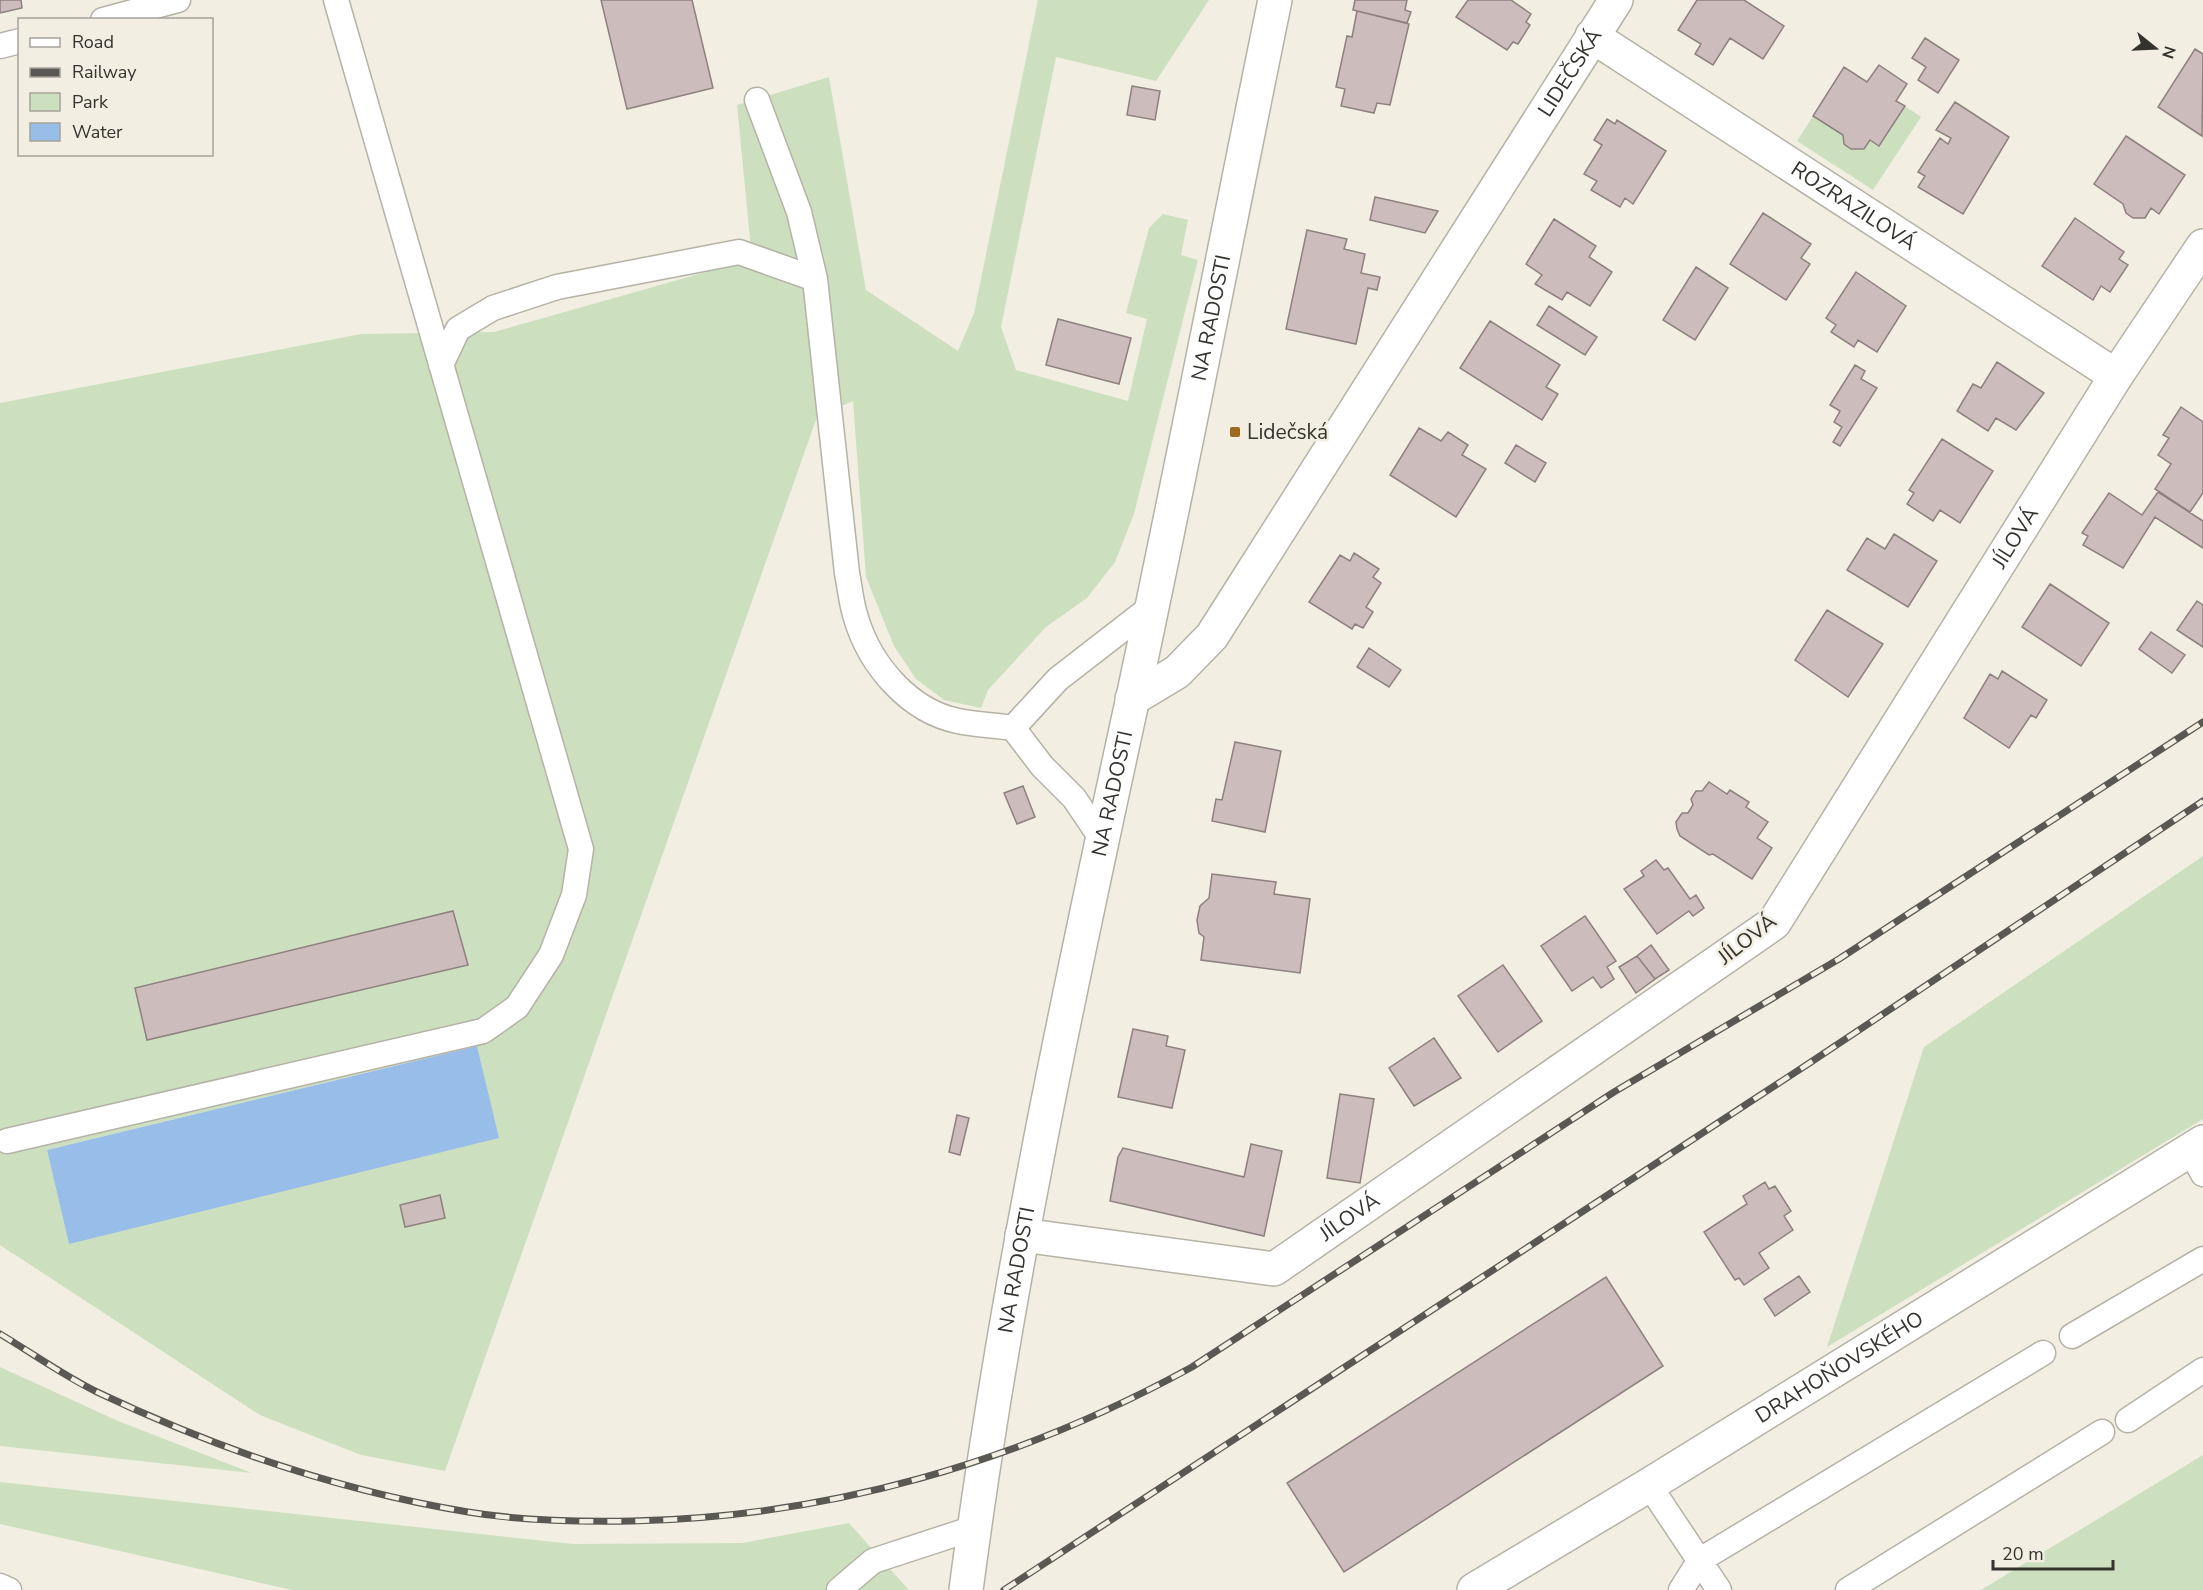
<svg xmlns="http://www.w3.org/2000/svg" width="2203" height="1590" viewBox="0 0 2203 1590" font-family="'Nunito Sans',sans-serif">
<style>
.green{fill:#cce0c0;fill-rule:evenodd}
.water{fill:#99bde9}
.building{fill:#ccbdbc;stroke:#8e807f;stroke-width:1.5}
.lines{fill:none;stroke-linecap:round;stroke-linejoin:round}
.lane-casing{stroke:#b5b2a6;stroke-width:27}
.street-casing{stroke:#b5b2a6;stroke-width:36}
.secondary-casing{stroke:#b5b2a6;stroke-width:36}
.lane{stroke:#fff;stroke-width:24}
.street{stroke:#fff;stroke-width:33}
.secondary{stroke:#fff;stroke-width:33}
.rail-casing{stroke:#595852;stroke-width:7}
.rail{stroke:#f2eee2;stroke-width:4.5;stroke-dasharray:14;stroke-linecap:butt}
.poi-dot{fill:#9b6a1d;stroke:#f2eee2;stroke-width:2}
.labels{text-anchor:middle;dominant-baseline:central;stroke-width:5;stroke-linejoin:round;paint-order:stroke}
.street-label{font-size:21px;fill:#34332e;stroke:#f2eee2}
.poi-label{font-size:21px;fill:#34332e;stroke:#f2eee2;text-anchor:start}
</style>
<rect width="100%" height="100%" fill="#f2eee2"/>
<path class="green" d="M1038,0H1209L1156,81L1056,57L1001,327L1016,370L1128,401L1147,319L1126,313L1149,228L1163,214L1188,220L1181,255L1198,260L1134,514L1115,562L1087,598L1046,627L988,690L981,708L944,700L916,679L894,646L866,577L853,401L817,417L445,1471L361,1455L260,1415L0,1245V403L361,334L494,332L752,259L737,105L829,77L866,290L958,351L974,313ZM452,911L467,965L147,1040L135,988ZM477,1046L498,1138L69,1243L47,1150Z
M1905,106L1921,117L1873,190L1797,141L1813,116L1864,149L1870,140L1879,146Z
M2203,856V1119L1827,1347L1924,1047Z
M0,1367L118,1421L252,1473L0,1446Z
M2203,1455V1590H1981Z
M0,1482L573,1544L742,1543L849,1523L909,1590H292L0,1524Z"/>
<path class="water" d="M477,1046L499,1138L69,1244L47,1150Z"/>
<path class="building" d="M0,0H21L22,8L0,13Z
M601,0H692L713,88L627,109Z
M1355,0H1407L1405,10L1411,12L1407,23L1353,10Z
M1468,0H1511L1531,14L1526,22L1530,25L1518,44L1513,42L1507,50L1456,17Z
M1697,0H1744L1784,26L1763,59L1730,38L1713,65L1695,54L1701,44L1678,30Z
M1357,11L1409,24L1390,105L1377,103L1374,113L1341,106L1345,89L1336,87L1347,36L1352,37Z
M1925,38L1959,60L1938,93L1918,80L1926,67L1912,58Z
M2195,49L2203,54L2202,136L2158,107Z
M1879,65L1907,84L1896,101L1905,106L1879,146L1870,140L1864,149H1851L1844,144L1843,135L1813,116L1844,67L1867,82Z
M1132,86L1160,91L1155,120L1127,115Z
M1955,102L2009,137L1963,214L1918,187L1925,176L1918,172L1940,138L1948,144L1951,138L1936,130Z
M1607,119L1615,124L1617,120L1666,151L1633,204L1625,198L1620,207L1591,190L1597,181L1584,174L1602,145L1594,140Z
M2126,136L2185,175L2159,214L2151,208L2145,218H2133L2126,213L2123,204L2094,184Z
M1375,197L1438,211L1425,233L1370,220Z
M1763,213L1811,244L1801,258L1810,264L1786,300L1730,264Z
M2075,218L2124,252L2119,259L2128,265L2110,292L2101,286L2093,300L2042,266Z
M1554,219L1596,246L1589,257L1612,272L1590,306L1567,292L1562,300L1535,284L1542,275L1526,264Z
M1307,230L1347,239L1344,249L1365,254L1361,273L1380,277L1377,290L1368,288L1356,344L1286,329Z
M1696,267L1728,288L1695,340L1663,320Z
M1856,272L1906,306L1877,352L1858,340L1854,347L1831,332L1836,325L1826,318Z
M1549,306L1597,337L1585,355L1537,325Z
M1058,319L1131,338L1119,384L1046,365Z
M1490,321L1560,365L1546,387L1558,394L1542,420L1460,368Z
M1997,362L2044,393L2016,430L1996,418L1988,431L1957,411L1973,384L1981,388Z
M1855,365L1865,371L1861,379L1877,388L1840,446L1833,442L1842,427L1834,422L1840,411L1830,405Z
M2181,407L2203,422V493L2190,512L2155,489L2171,464L2158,455L2169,438L2163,435Z
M1419,428L1441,441L1448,432L1468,445L1462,455L1486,469L1456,517L1390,475Z
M1942,439L1993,471L1960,523L1940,510L1933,521L1907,504L1914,493L1909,490Z
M1516,445L1546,463L1535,482L1505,463Z
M2158,492L2203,521V548L2155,517L2123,568L2083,545L2088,536L2082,533L2109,493L2142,515Z
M1894,534L1937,561L1908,607L1847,570L1867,538L1885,549Z
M1354,553L1379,569L1373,577L1381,583L1366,607L1373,612L1363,628L1355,624L1352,629L1309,602L1340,555L1350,561Z
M2050,584L2109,623L2081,666L2022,627Z
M2197,601L2203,605V647L2177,630Z
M1827,610L1883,644L1848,697L1795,660Z
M2151,632L2185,655L2172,673L2139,649Z
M1369,648L1401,670L1389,687L1357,667Z
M2002,671L2047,700L2036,718L2031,715L2009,748L1964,718L1990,674L1998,679Z
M1235,742L1281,751L1265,832L1212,821L1216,799L1222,800Z
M1709,782L1727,794L1730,790L1749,802L1746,807L1768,822L1757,838L1772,848L1752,879L1713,854L1709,855L1680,836L1677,829L1676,822L1682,813H1688L1693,805L1691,799L1696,791H1702Z
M1023,786L1035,817L1017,824L1004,793Z
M1656,860L1664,870L1668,868L1690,899L1696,895L1704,908L1693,916L1689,911L1657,934L1624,889L1644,876L1641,871Z
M1212,874L1276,882L1274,894L1310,899L1300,973L1201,960L1204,937L1199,933L1197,920L1200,906L1209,898Z
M453,911L468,965L147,1040L135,988Z
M1585,916L1616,961L1607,967L1614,979L1601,988L1593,977L1572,991L1541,946Z
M1651,945L1669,970L1655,979L1637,956Z
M1637,956L1655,979L1636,993L1619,967Z
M1503,965L1542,1021L1498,1052L1458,996Z
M1133,1029L1168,1036L1166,1046L1185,1050L1172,1108L1118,1097Z
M1434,1038L1461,1078L1414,1106L1389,1068Z
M1340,1094L1374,1099L1360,1183L1327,1178Z
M957,1115L969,1118L960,1155L949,1152Z
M1251,1144L1282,1151L1264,1236L1110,1201L1118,1157L1123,1148L1244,1177Z
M1765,1182L1769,1189L1775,1186L1791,1211L1784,1216L1793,1230L1759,1253L1769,1268L1744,1285L1739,1278L1735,1280L1704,1232L1747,1204L1743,1196Z
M440,1195L445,1218L405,1227L400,1205Z
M1799,1276L1810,1292L1775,1316L1764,1299Z
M1606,1277L1663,1366L1344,1572L1287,1483Z"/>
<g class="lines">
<defs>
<path id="lane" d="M103,20L178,0
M0,46L20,41
M757,100L799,212L815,279L847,573C850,588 851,603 856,618C870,665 909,711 958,721C976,725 995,725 1013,728
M441,365L458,329L493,308L557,287L739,252L815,279
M1101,838L1074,798L1042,766L1013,728L1058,679L1151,607
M7,1141L483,1031L517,1007L551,955L574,895L581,849L336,0
M2190,1150L2203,1174
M2072,1336L2203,1259
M2128,1420L2203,1370
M1649,1485L1719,1590
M0,1586L9,1590
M839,1590L873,1561L974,1528
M1681,1590L1700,1560L2043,1353
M1848,1590L2102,1432"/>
<g id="street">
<path id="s1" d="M1592,36L2116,376"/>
<path id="s2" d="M1132,699L1177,672L1212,636L1616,0"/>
<path id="s3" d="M1022,1235L1274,1269L1774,923L2116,376L2203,246"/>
<path id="s4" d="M1474,1590L1649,1485L2203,1142"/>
</g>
<g id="secondary">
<path id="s5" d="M966,1590C1005,1291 1068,996 1132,702C1182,469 1227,234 1275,0"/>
</g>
</defs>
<use href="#lane" class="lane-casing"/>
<use href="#street" class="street-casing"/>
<use href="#secondary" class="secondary-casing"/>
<use href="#lane" class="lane"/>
<use href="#street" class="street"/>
<use href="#secondary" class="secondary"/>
<defs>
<path id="rail" d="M0,1334C32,1353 64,1376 97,1392C215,1448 340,1491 468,1512C522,1521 578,1522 632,1521C829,1517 1019,1462 1192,1367L1614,1092L1839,959L2203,722
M1004,1590L1811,1062L2203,801"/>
</defs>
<use href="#rail" class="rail-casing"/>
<use href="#rail" class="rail"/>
</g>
<rect class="poi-dot" x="1229" y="426" width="12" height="12" rx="3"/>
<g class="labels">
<g class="street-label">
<text stroke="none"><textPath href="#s2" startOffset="770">LIDEČSKÁ</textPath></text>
<text stroke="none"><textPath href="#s1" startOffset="312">ROZRAZILOVÁ</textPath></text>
<text stroke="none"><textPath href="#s5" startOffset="1296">NA RADOSTI</textPath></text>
<text stroke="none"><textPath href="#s3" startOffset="1317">JÍLOVÁ</textPath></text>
<text stroke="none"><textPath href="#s5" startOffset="810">NA RADOSTI</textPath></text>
<text transform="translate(1747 939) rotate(-38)">JÍLOVÁ</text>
<text stroke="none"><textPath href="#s3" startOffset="346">JÍLOVÁ</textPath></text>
<text stroke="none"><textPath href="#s5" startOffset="324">NA RADOSTI</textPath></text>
<text stroke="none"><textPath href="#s4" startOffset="428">DRAHOŇOVSKÉHO</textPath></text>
</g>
<g class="poi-label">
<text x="1247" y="432">Lidečská</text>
</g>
</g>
<rect x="18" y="18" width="195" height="138" fill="#f2eee2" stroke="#a6a39a" stroke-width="1.5"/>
<rect x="30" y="38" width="30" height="9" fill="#ffffff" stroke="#a6a39a" stroke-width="1.5"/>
<text x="72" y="48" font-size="18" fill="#34332e">Road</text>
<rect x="30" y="68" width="30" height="9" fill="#595852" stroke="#a6a39a" stroke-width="1.5"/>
<text x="72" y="78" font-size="18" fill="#34332e">Railway</text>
<rect x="30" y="93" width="30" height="18" fill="#cce0c0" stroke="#a6a39a" stroke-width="1.5"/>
<text x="72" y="108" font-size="18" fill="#34332e">Park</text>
<rect x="30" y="123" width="30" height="18" fill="#99bde9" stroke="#a6a39a" stroke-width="1.5"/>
<text x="72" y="138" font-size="18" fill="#34332e">Water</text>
<g transform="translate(2155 48) rotate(108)" stroke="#f2eee2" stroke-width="4.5" paint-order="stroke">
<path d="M0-4.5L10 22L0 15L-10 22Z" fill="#34332e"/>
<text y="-9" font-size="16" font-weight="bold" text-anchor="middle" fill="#34332e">N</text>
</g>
<path d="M1993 1560v9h120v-9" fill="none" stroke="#34332e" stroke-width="3"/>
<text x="2002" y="1560" font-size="18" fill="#34332e" stroke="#f2eee2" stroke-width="4.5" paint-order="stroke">20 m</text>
</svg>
